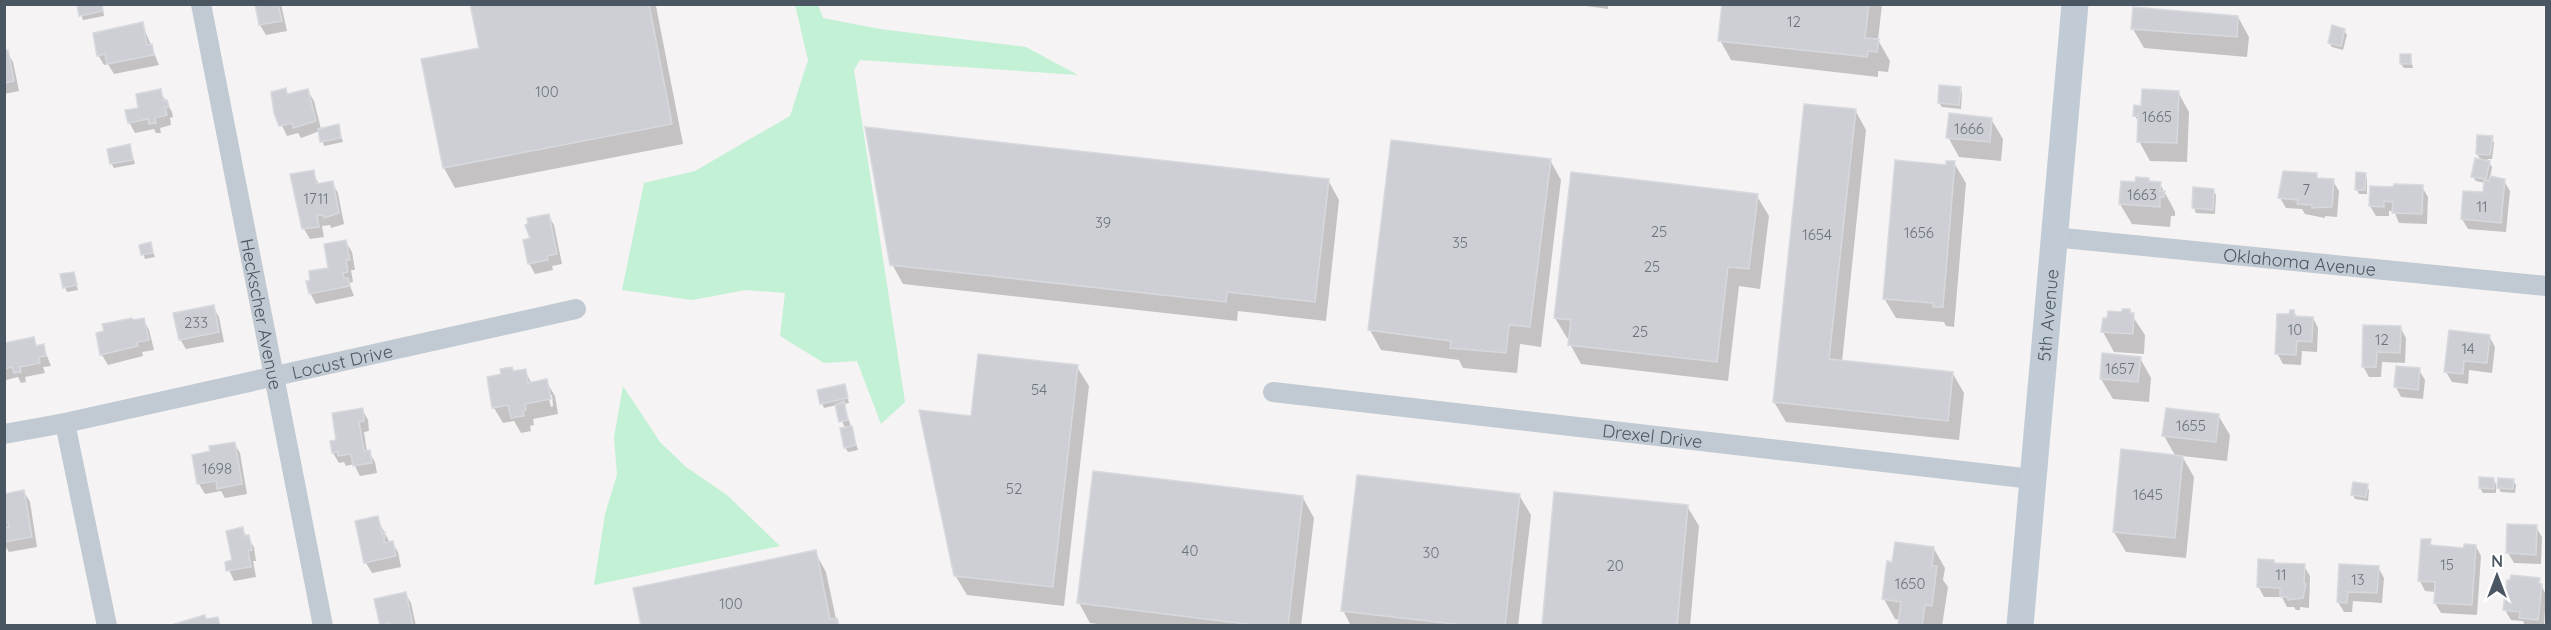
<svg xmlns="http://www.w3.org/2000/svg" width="2551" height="630" viewBox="0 0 2551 630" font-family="Quicksand,sans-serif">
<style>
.green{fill:#c3f1d5}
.shadow{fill:#0003;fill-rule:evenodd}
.building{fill:#cdcfd5;stroke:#d7d9de;stroke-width:1.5}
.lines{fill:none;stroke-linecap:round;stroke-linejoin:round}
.minor{stroke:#c1cad2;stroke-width:20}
.secondary{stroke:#c1cbd6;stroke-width:27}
.labels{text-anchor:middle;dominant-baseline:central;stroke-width:6;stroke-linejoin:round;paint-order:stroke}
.number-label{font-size:15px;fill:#6b747e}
.street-label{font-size:18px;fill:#4a5661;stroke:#fff}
</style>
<rect width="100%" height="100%" fill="#f5f3f3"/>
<path class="green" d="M795,5H818L823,18L880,29L1026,47L1078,75L860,60L854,70L905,402L881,424L857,361L824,363L780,336L785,293L746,290L692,300L622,290L644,183L695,171L790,116L808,60Z
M623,386L660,442L686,467L727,495L780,546L594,585L605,514L617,475L614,437Z"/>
<path class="shadow" d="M102,4L104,16L83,20L79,6Z
M256,4H281L287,31L266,35L260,25Z
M472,4H665L656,6L683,144L455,188L444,168L423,60L480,49Z
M1572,4H1608V9Z
M1724,4H1882L1878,40L1890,61L1888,72L1878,71V77L1731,60L1720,40Z
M2238,17L2249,37L2247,57L2144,48L2133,29Z
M142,23L159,65L114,74L108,64L104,65L98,55Z
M2344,30L2347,35L2343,50L2332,47L2329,43Z
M4,52H7L13,62L19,91L4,94Z
M2410,55L2413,68H2404L2401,64Z
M1960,88L1962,93L1961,109L1942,107L1939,103Z
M285,90L288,96L308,91L314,101L321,129L338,126L343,142L324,146L320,131L301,138L298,133L287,136L276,113Z
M160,91L172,112L173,117L170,118L171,125L160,128L161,133H156L154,129L135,133L129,122Z
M2178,92L2189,112L2187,162L2150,161L2139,141L2140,124L2135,116L2142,107Z
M1855,110L1866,130L1842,362L1953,374L1964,393L1959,440L1786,422L1774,402Z
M1991,119L2003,139L2001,161L1959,157L1948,137Z
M2492,138L2494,143L2492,159H2487L2492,167L2490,178L2504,181L2510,191L2506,232L2468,229L2462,219L2484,194L2485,183L2476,181L2473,177L2481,160L2477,154Z
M130,146L135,164L114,168L111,163Z
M1550,160L1561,180L1541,347L1520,344L1517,373L1463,368L1459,360L1381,350L1370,330Z
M1954,163L1966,183L1954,327L1946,326L1944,322L1896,318L1884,298L1947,166Z
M313,172L319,185L332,182L338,193L344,224L331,228L330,225L322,226L324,237L310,239L304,229L292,175Z
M2365,174L2367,179V194H2359L2357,190Z
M2316,175L2319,180L2333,181L2339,191L2337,217L2325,216V218L2305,214L2302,209L2286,208L2280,198Z
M2149,179L2151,183L2160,184L2171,204L2175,212V216H2171L2170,227L2132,224L2120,204L2122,182L2137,183Z
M1328,180L1339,200L1326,321L1238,311L1237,321L903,284L892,264Z
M2422,187L2428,197L2427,224L2399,223L2394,211H2389V216H2376L2370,206Z
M2213,190L2216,195L2215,214L2196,213L2194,208Z
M1757,196L1769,216L1760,289L1739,286L1728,381L1581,364L1570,344V338H1567L1555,318Z
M548,215L554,225L562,264L552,266L553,270L535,274L529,263L532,240Z
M346,242L352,252L355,270H351L353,282L349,283L354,296L316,304L310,293L312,282L330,269Z
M150,244L155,257L145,259L141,246Z
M73,273L78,290L67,292L65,287Z
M213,307L219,317L224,342L186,349L180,339Z
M2129,311L2145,335L2144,354L2114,352L2103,332Z
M2294,312L2297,317L2313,318L2318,328L2317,352L2302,351L2301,365L2283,364L2277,353Z
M143,319L149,330L154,350L142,352L143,356L108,365L102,355L98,334Z
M2400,327L2406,338L2405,363L2382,362L2381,377H2369L2363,366Z
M2489,336L2495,347L2492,373L2469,370L2468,384L2452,382L2446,372Z
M33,338L38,347L43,346L51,366L43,367L45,373L25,377L26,382L21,383L18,377L6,380L4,345Z
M2140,358L2151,378L2149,402L2113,399L2101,379Z
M1077,367L1089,386L1064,606L967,595L955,575L973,417Z
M2419,370L2425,380L2423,399L2401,397L2396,387Z
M525,371L532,384L546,381L555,396L558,414L533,419L534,425L530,426L531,431L521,433L514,421L503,423L494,408L502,375ZM548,395H552L553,406L551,407Z
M844,385L849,403L844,404L858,450L848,452L845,447V429L837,405L824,408L822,403Z
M362,409L368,420L369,431L364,432L367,452H369L375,462L377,473L360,476L354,464L346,466L344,462L339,463L333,453L338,441Z
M2218,415L2230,435L2227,461L2182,456L2194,477L2186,558L2126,552L2114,532L2176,457L2164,436Z
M234,443L240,453L247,494L225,498L221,491L205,494L199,484L194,456L212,453Z
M2493,479L2496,484V493H2483L2480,488Z
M2513,480L2516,485L2515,493L2501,492L2498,487Z
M2367,486L2369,490L2368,501L2355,499L2353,495Z
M24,492L30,502L37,547L9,552L4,544V530L8,529L4,523V495Z
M1519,495L1531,515L1518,626H1351L1343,610Z
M1303,498L1314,518L1301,626H1113L1090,623L1079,603Z
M1687,506L1699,526L1690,626H1543Z
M377,518L390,543L392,542L398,552L401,567L372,573L366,563L357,522Z
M2536,527L2542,537L2541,564L2514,563L2508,553Z
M242,529L254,547L256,561H253L256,577L234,581L226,563L233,561Z
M2430,541L2433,547L2465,549L2476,546L2481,556L2477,615L2441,613L2435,603L2436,592L2425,591L2420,581Z
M1934,549L1945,568L1943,580L1948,587L1942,626H1901L1900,620L1895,619L1884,599L1893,564Z
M815,552L826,572L836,619L840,626H642Z
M2275,564L2304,566L2310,576L2309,608L2300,607V610H2296L2294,607H2287L2282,597H2264L2258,586Z
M2340,565L2378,567L2384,578L2382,603L2353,601L2352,612H2344L2338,602Z
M2539,580L2546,595L2544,626H2525L2523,621L2511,620L2505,610Z
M405,593L411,603L416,626H382Z"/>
<path class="building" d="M102,4L103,11L79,16L77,5Z
M255,4H278L282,21L259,25Z
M470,4H649L672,124L443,168L421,59L479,48Z
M1722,4H1869L1865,38L1879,39L1877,52L1868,51L1867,57L1718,41Z
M2133,7L2238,16L2237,37L2131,29Z
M143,22L147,45L152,44L154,55L107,64L105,54L97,56L93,33Z
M2332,25L2345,29L2341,46L2328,43Z
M8,50L14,81L4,83V51Z
M2400,54H2411V64H2400Z
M1939,85L1961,87L1959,105L1938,103Z
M286,88L287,94L308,89L316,121L293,128L292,123L279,126L274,113L271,92Z
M161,89L163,100H167L169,107L165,108L167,115L155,118L156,123L149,124L148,119L128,123L125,110L138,108L136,94Z
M2142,89L2179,91L2177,143L2137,142L2138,116H2133L2134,105L2141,106Z
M1804,104L1856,109L1829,359L1953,372L1948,421L1773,402Z
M1949,113L1992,118L1990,142L1946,138Z
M339,124L341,138L320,142L318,129Z
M865,127L1329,179L1315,302L1227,292L1226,302L890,265Z
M2477,135L2493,136L2490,155L2476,154Z
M1391,140L1551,159L1530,327L1509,325L1506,353L1450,348L1451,341L1368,330Z
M130,144L133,160L110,164L107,149Z
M2475,158L2490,161L2486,179L2471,177Z
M1895,160L1946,165V161H1955L1943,307H1933V303L1883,299Z
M314,170L316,184L333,181L339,213L324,218L323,215L317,216L319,227L302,229L290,174Z
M2283,171L2317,173V178L2334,179L2332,207L2312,208V205L2297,204L2298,200L2278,198Z
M1571,172L1758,194L1749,269L1728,267L1717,362L1568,345L1571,320L1554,318Z
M2356,172L2366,173L2365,190H2355Z
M2490,176L2505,179L2501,223L2461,219L2463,191L2483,192L2484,180L2489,181Z
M2136,177L2149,178V181L2161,182L2160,191H2165L2164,197H2160V207L2119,204L2121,181L2135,182Z
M2394,184L2423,185L2422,214L2392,213L2393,202L2384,201V207L2369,206L2370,186L2393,187Z
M2193,187L2214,189L2213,210L2192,208Z
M549,214L557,254L547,256L548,260L528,264L523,240L530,238L525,225L528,224L527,218Z
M346,240L350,260H346L348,272L343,273L344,278H348L350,286L309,294L306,281H310L309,271L328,268L324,244Z
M151,242L153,253L141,255L139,245Z
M74,272L77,285L63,288L60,274Z
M214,305L219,332L179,340L173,313Z
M2122,309H2130V313H2134L2133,334L2101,332L2103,318H2107L2108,311L2122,312Z
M2290,310H2294V316L2313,317L2312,342L2297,341L2296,355L2275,354L2277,314H2289Z
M132,318L133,320L144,318L149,340L137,342L138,346L100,355L96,333L104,331L102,324Z
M2363,325L2401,326L2400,353L2377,352L2376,367H2362Z
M2449,330L2490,335L2487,363L2464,361L2463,374L2444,372Z
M34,337L36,346L44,344L46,356L39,357L40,363L20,367L21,372L14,373L12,367L4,369V343Z
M2102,353L2141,357L2138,382L2100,379Z
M978,354L1078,365L1053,587L954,576L919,410L971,416Z
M2396,366L2420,368L2418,390L2394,387Z
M512,367L513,371L526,369L528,383L547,379L551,399L525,404L526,410L523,411L524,416L511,418L508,405L492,408L487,377L501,374L500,369Z
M845,384L848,398L820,404L817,390Z
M844,401L848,420L839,422L835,405Z
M363,408L364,421L359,422L364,451L370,450L372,463L353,466L351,454L338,456V452L332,453L330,441L336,440L332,413Z
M2166,408L2219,414L2216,442L2162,436Z
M852,426L856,445L844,448L840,428Z
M235,442L242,484L217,489L216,481L197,484L192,455L210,451L209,446Z
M2121,449L2183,456L2175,538L2113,532Z
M1093,471L1303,496L1288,626H1262L1077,603Z
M1357,475L1520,494L1505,626H1472L1341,611Z
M2479,477L2494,478V489L2479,488Z
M2498,478L2514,479L2513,489L2497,488Z
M2353,482L2368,484L2366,497L2351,495Z
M24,490L32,537L4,542V528L9,527L8,522L4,523V494Z
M1554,492L1688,505L1677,626H1542Z
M378,516L382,533L385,532L384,543L393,541L396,556L364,563L355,521Z
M2507,524L2537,525L2536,555L2506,553Z
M243,527L244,536L249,535L252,550L248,551L251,567L226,571L225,562L232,560L226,531Z
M2421,539H2431L2430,545L2464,548V544L2476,545L2472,605L2434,603L2435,582L2418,581Z
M1895,542L1934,547L1932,566H1937L1932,606L1925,605L1922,626L1898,624L1901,602L1882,599L1887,561L1892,562Z
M816,550L830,619L837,618L839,626H641L633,588Z
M2258,559L2274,560V563L2305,564L2304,584H2306L2303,598L2288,600V597H2280V588L2257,587Z
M2339,564L2379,566L2377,593L2348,592L2347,603L2337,602Z
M2511,575L2540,578L2539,583L2542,584L2538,620L2519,618L2520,612L2503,610L2507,580H2510Z
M406,592L413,626H389V623L380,625L374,599Z
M205,615L206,619L218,617L220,626H168Z"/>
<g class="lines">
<g class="minor">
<path id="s1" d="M201,4L323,626"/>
<path id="s2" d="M2053,237L2546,286"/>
<path id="s3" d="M1273,392L2032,479"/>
<path d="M65,423L107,626"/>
<path id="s4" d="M4,434L65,423L576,309"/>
</g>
<path class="secondary" id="s5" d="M2020,626L2075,4"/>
</g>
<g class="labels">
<g class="number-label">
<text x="1794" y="21">12</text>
<text x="547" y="91">100</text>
<text x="2157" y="116">1665</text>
<text x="1969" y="128">1666</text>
<text x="2306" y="189">7</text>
<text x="2142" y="194">1663</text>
<text x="316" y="198">1711</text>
<text x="2482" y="206">11</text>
<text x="1103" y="222">39</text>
<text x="1659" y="231">25</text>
<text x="1919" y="232">1656</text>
<text x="1817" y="234">1654</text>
<text x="1460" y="242">35</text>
<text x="1652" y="266">25</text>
<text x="196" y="322">233</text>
<text x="2295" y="329">10</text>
<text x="1640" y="331">25</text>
<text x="2382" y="339">12</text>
<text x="2468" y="348">14</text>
<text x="2120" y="368">1657</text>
<text x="1039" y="389">54</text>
<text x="2191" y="425">1655</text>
<text x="217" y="468">1698</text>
<text x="1014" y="488">52</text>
<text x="2148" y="494">1645</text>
<text x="1190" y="550">40</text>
<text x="1431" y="552">30</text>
<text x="2447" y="564">15</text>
<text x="1615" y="565">20</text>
<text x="2281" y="574">11</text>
<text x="2358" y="579">13</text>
<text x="1910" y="583">1650</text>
<text x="731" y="603">100</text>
</g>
<g class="street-label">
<text stroke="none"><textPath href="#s2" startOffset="248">Oklahoma Avenue</textPath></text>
<text stroke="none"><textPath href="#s1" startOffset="316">Heckscher Avenue</textPath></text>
<text stroke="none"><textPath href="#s5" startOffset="312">5th Avenue</textPath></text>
<text stroke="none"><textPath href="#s4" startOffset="346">Locust Drive</textPath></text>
<text stroke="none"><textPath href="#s3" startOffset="382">Drexel Drive</textPath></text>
</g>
</g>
<rect width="2551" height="630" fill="none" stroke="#4a5661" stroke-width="12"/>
<g transform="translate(2497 576)" stroke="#ffffff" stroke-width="4.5" paint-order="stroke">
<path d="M0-4.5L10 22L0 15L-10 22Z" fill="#4a5661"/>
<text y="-9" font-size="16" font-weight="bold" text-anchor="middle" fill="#4a5661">N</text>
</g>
</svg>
